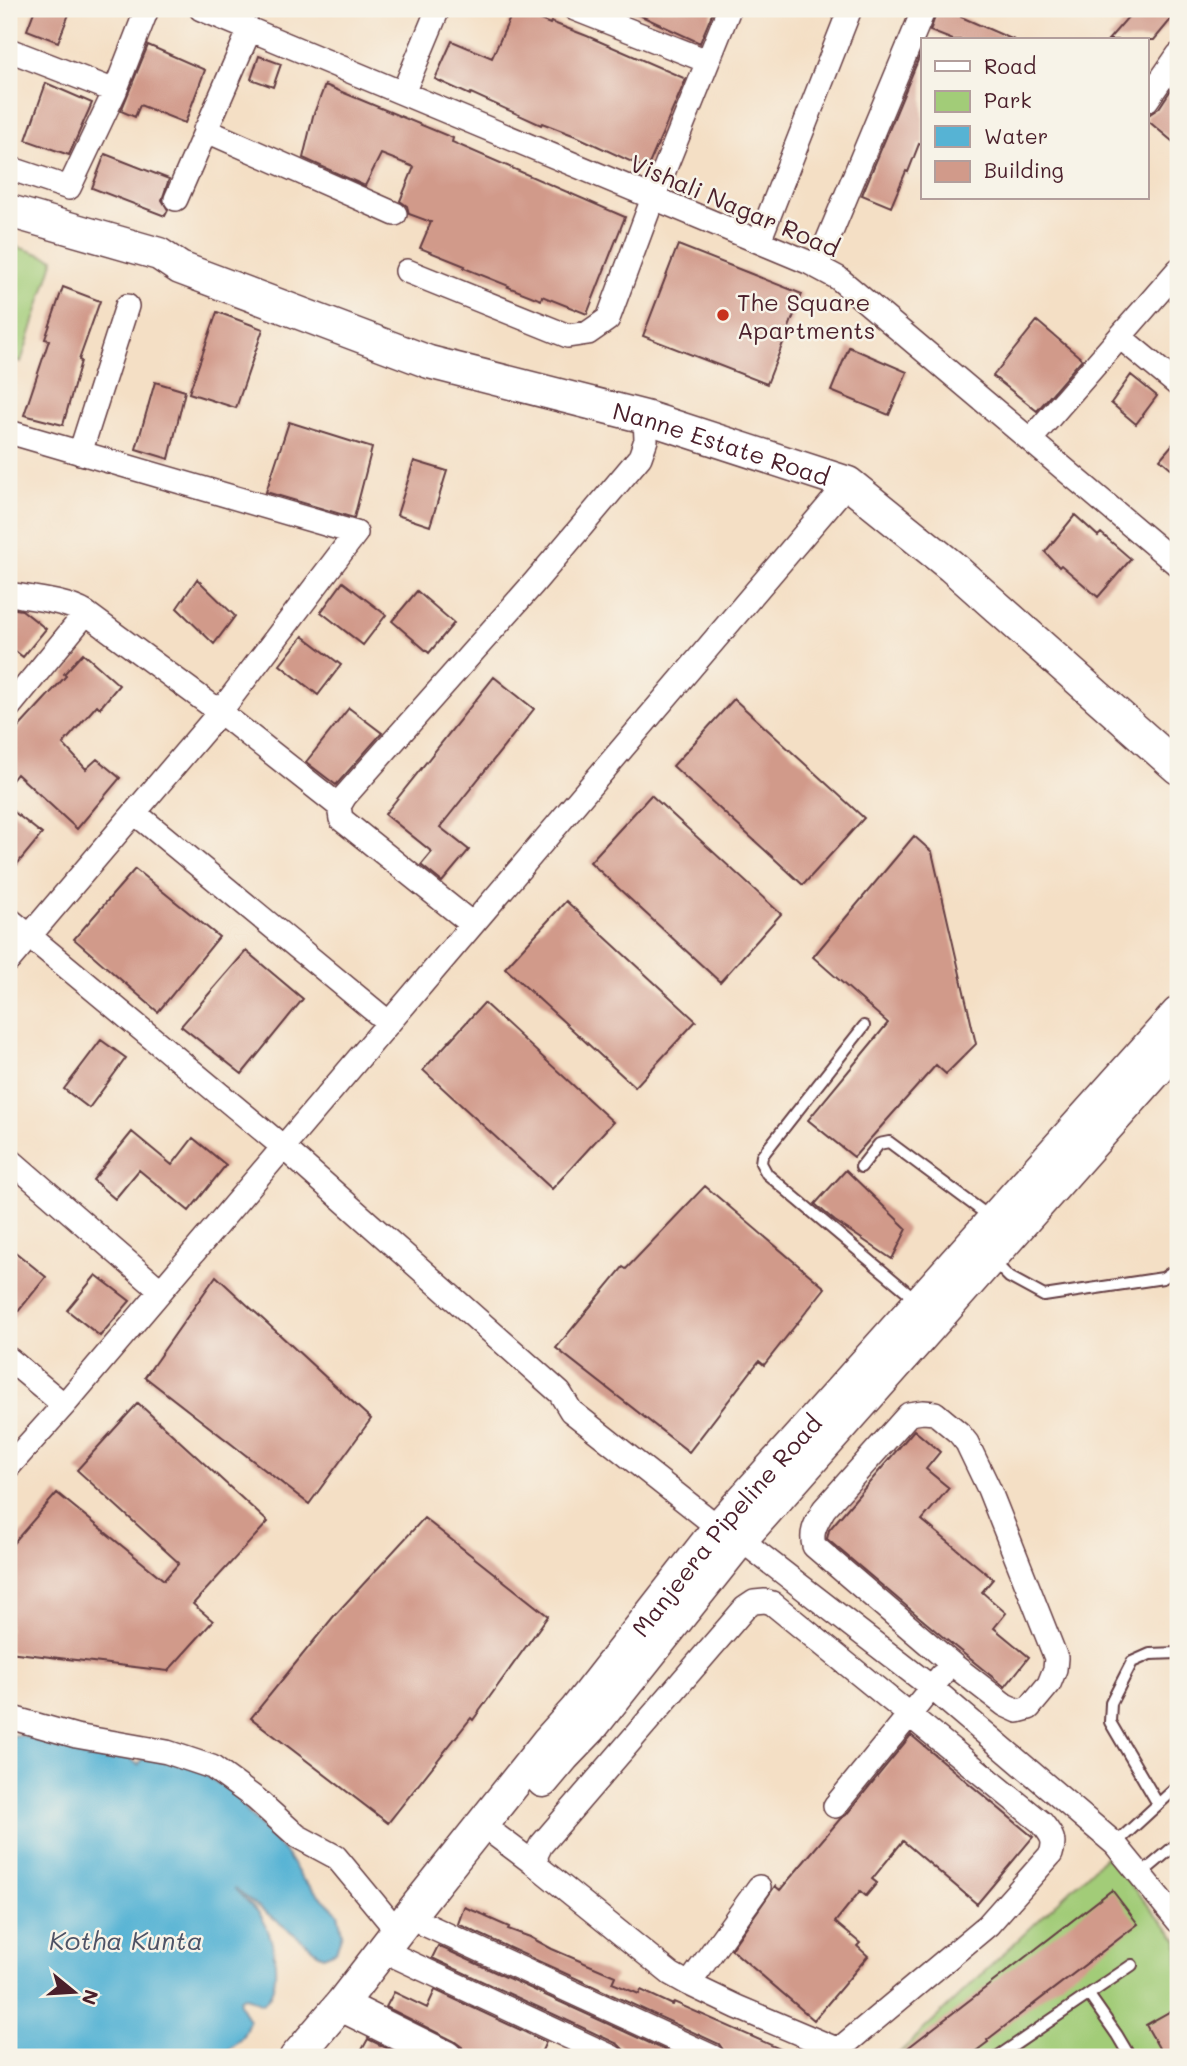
<svg xmlns="http://www.w3.org/2000/svg" width="1187" height="2066" viewBox="0 0 1187 2066" font-family="Mali,sans-serif">
<style>
.green{fill:#a2cc78;stroke:#767652;stroke-width:2}
.water{fill:#56b3d4;stroke:#506980;stroke-width:2}
.building{fill:#d19a8a}
.lines{fill:none;stroke-linecap:round;stroke-linejoin:round}
.lane-casing{stroke:#643c42;stroke-width:14}
.street-casing{stroke:#643c42;stroke-width:26}
.secondary-casing{stroke:#643c42;stroke-width:35}
.lane{stroke:#fff;stroke-width:10}
.street{stroke:#fff;stroke-width:23}
.secondary{stroke:#fff;stroke-width:32}
.poi-dot{fill:#c8321e;stroke:#f7f3e8;stroke-width:2.5}
.labels{text-anchor:middle;dominant-baseline:central;stroke-width:5;stroke-linejoin:round;paint-order:stroke}
.street-label{font-size:24px;fill:#4a1f2b;stroke:#f7f3e8}
.poi-label{font-size:24px;fill:#4a1f2b;stroke:#f7f3e8;text-anchor:start}
.water-label{font-size:26px;font-style:italic;fill:#4e5366;stroke:#f7f3e8}
</style>
<rect width="100%" height="100%" fill="#f7f3e8"/>
<filter id="ink" filterUnits="userSpaceOnUse"><feTurbulence type="fractalNoise" baseFrequency=".0143" numOctaves="2"/><feDisplacementMap in="SourceGraphic" scale="14" xChannelSelector="R" yChannelSelector="G"/><feConvolveMatrix kernelMatrix="1 2 1 2 8 2 1 2 1" color-interpolation-filters="sRGB"/></filter>
<filter id="wash" filterUnits="userSpaceOnUse"><feTurbulence type="fractalNoise" baseFrequency=".00686" numOctaves="4" result="noise"/><feDisplacementMap in="SourceGraphic" scale="28" xChannelSelector="R" yChannelSelector="G"/><feGaussianBlur stdDeviation="1.57" result="paint"/><feColorMatrix in="noise" values="0 0 0 0 0 0 0 0 0 0 0 0 0 0 0 0 0 1.4 0 .05"/><feComposite in="paint" operator="in"/></filter>
<g filter="url(#wash)">
<rect width="100%" height="100%" fill="#f4dfc5"/>
<path class="green" d="M9,244L54,259L21,362L9,358Z
M1106,1856L1178,1940V2057H895Z"/>
<path class="water" d="M20,1735L43,1740H56L129,1757L138,1765L146,1755L171,1753L235,1794L249,1814L287,1855L303,1880L338,1913L342,1933L336,1951L323,1956L234,1888C242,1898 254,1905 261,1916C274,1937 284,1985 263,2004C256,2002 251,1997 243,1997L240,2000V2004L249,2021C244,2040 230,2053 211,2057H9V1736Z"/>
<g id="blocks">
<path class="building" d="M35,9H71L58,42L27,30Z
M514,9L550,24L551,22L587,36L686,79L647,169L578,137L542,123L541,125L471,93L470,95L435,79L452,41L492,58Z
M626,9H714L700,43Z
M938,9H964L961,17L1014,40H953L930,31Z
M1135,9H1178V11L1154,40H1108Z
M148,45L205,70L185,123L140,105L135,117L121,111Z
M923,48V145L919,144L908,172L906,171L891,207L862,195Z
M259,56L281,64L273,87L251,79Z
M1178,79V146L1147,120V116L1159,108Z
M46,83L92,103L69,155L26,140Z
M325,85L453,138L452,142L625,217L587,314L542,296L541,300L508,287L509,286L464,268L465,266L420,248L431,222L409,214L407,206L400,201L414,167L381,154L365,186L303,158L313,116Z
M105,154L169,179L162,200L168,210L165,216L92,188Z
M678,245L802,294L767,384L643,336Z
M63,287L100,301L79,360L81,361L63,425L24,415L49,340L45,339Z
M217,312L263,329L236,408L189,393Z
M1037,321L1082,359L1037,411L993,376Z
M849,347L907,372L889,415L831,391Z
M1131,375L1157,396L1136,424L1111,403Z
M155,382L185,391L169,459L136,449Z
M289,422L372,448L354,518L266,492Z
M1178,438V474L1160,459Z
M414,461L447,471L430,526L397,515Z
M1075,515L1098,536L1101,533L1131,559L1098,597L1061,565L1059,567L1045,552Z
M197,579L235,616L214,644L177,608Z
M343,582L386,615L363,645L321,612Z
M417,591L454,623L429,653L392,621Z
M9,608L22,610L46,629L23,657L9,646Z
M303,636L341,665L318,695L280,665Z
M83,653L119,685L100,708L97,705L63,744L86,769L97,759L120,778L77,829L17,774L9,784V738L66,676L64,674Z
M494,677L534,709L440,827L469,850L442,882L421,865L432,852L385,814Z
M734,699L864,818L803,885L673,766Z
M349,708L382,733L336,785L306,762Z
M651,795L781,914L720,982L590,862Z
M9,808L42,834L9,874Z
M914,836L932,852L976,1044L946,1074L936,1065L854,1157L808,1120L888,1023L813,957Z
M135,869L219,937L158,1012L74,939Z
M566,901L696,1021L635,1087L505,968Z
M246,951L303,999L242,1074L181,1026Z
M484,1003L613,1122L552,1189L423,1070Z
M101,1040L126,1058L89,1108L64,1089Z
M132,1132L172,1165L193,1138L226,1165L189,1211L139,1170L115,1199L93,1180Z
M846,1170L907,1229L892,1259L835,1221L815,1204Z
M705,1186L825,1288L764,1365L759,1361L689,1452L556,1348L623,1267L626,1269Z
M9,1247L46,1277L9,1323Z
M96,1275L130,1301L100,1336L67,1310Z
M216,1276L371,1419L309,1504L145,1377Z
M138,1403L268,1522L193,1604L213,1621L168,1671L9,1652V1548L57,1493L164,1580L179,1563L77,1470Z
M914,1430L940,1452L926,1469L949,1488L922,1520L993,1579L982,1592L1006,1613L994,1628L1029,1657L1005,1687L943,1637L827,1539L829,1530Z
M424,1518L548,1616L473,1720L471,1718L388,1823L251,1718L334,1616Z
M911,1735L1033,1837L977,1904L903,1841L872,1879L877,1883L866,1896L860,1891L835,1922L860,1943L857,1946L868,1956L814,2020L731,1949L775,1886L780,1890L840,1819L846,1815Z
M1112,1890L1138,1924L987,2040L988,2042L968,2057H896Z
M464,1907L487,1916L486,1917L509,1927L508,1929L530,1937L552,1949L615,1976L612,1983L639,1994L641,1990L673,2005L674,2002L798,2057H735L726,2054L719,2044L458,1924Z
M438,1946L680,2057H626L624,2050L618,2044L432,1958Z
M435,1990L546,2042L539,2057H464L462,2047L454,2041L386,2007L394,1992L427,2008Z
M1178,2007V2057H1164L1146,2025Z
M368,2039L405,2057H358Z"/>
</g>
</g>
<g filter="url(#ink)">
<use href="#blocks" fill-opacity="0" stroke="#643c42" stroke-width="2"/>
<g class="lines">
<defs>
<path id="lane" d="M864,1026L762,1156L761,1163L767,1174L917,1300
M861,1167L879,1144L889,1142L990,1217
M992,1260L1009,1277L1044,1296L1163,1278L1178,1268
M1158,1804L1110,1722L1111,1703L1132,1662L1150,1654L1178,1653
M1115,1844L1178,1786
M1140,1875L1178,1843
M1089,1995L1117,2035L1130,2057
M997,2057L1132,1965"/>
<path id="street" d="M201,9L810,263L838,278L1178,565
M575,9L707,61
M9,50L115,91
M403,93L438,9
M1147,100L1178,55
M205,130L395,214
M9,168L69,188L115,91L147,9
M176,199L250,29
M759,241L850,9
M817,266L924,9
M407,271L568,336L588,333L608,319L653,198L729,9
M1120,337L1178,385
M9,432L356,533L220,712L9,960
M1030,440L1178,270
M80,453L127,306
M9,594C32,598 66,601 86,613L220,712L339,806
M9,707L86,613
M135,813L389,1023
M9,919L283,1147L560,1393L571,1411L738,1543L749,1546L931,1687L1115,1844L1178,1921
M472,924L341,819L339,806L345,796L533,584L640,457L646,440L645,417
M9,1159L161,1291
M9,1359L64,1405
M923,1412L935,1413L959,1433L967,1443L989,1489L1056,1658L1055,1669L1049,1684L1029,1708L1018,1711L1005,1705L952,1664L814,1546C810,1531 817,1522 824,1509L909,1414Z
M9,1466L64,1405L848,483
M765,1601L772,1603L1042,1823C1051,1835 1056,1839 1051,1854L988,1925L843,2046L834,2048L737,2007L689,1984L671,1974L537,1866L536,1855L541,1845L745,1608L754,1602Z
M9,1717L76,1736L167,1752L212,1767L256,1799L297,1836L336,1857L398,1932
M835,1806L941,1676
M497,1836L537,1866
M424,1924L713,2057
M397,1957L612,2057
M689,1984L759,1887"/>
<g id="secondary">
<path id="s1" d="M9,211L159,254L180,268L429,362L645,417L848,483L951,566L1178,768"/>
<path d="M543,1781L564,1756L590,1729L738,1543L1178,1047"/>
<path d="M341,2005L446,2057"/>
<path id="s2" d="M296,2057L342,2003L416,1907L548,1741L575,1711L722,1523L1178,1013"/>
</g>
</defs>
<use href="#lane" class="lane-casing"/>
<use href="#street" class="street-casing"/>
<use href="#secondary" class="secondary-casing"/>
<use href="#lane" class="lane"/>
<use href="#street" class="street"/>
<use href="#secondary" class="secondary"/>
</g>
</g>
<circle class="poi-dot" cx="723" cy="315" r="7"/>
<g class="labels">
<g class="street-label">
<text transform="translate(735 205) rotate(23)">Vishali Nagar Road</text>
<text stroke="none"><textPath href="#s1" startOffset="751">Nanne Estate Road</textPath></text>
<text stroke="none"><textPath href="#s2" startOffset="684">Manjeera Pipeline Road</textPath></text>
</g>
<g class="poi-label">
<text x="737" y="301">The Square<tspan x="737" dy="28">Apartments</tspan></text>
</g>
<g class="water-label">
<text x="126" y="1940">Kotha Kunta</text>
</g>
</g>
<rect width="1187" height="2066" fill="none" stroke="#f7f3e8" stroke-width="35"/>
<rect x="921" y="38" width="228" height="161" fill="#f7f3e8" stroke="#b29e9c" stroke-width="2"/>
<rect x="935" y="61" width="35" height="10" fill="#ffffff" stroke="#b29e9c" stroke-width="2"/>
<text x="984" y="74" font-size="21" fill="#4a1f2b">Road</text>
<rect x="935" y="91" width="35" height="21" fill="#a2cc78" stroke="#b29e9c" stroke-width="2"/>
<text x="984" y="108" font-size="21" fill="#4a1f2b">Park</text>
<rect x="935" y="126" width="35" height="21" fill="#56b3d4" stroke="#b29e9c" stroke-width="2"/>
<text x="984" y="144" font-size="21" fill="#4a1f2b">Water</text>
<rect x="935" y="161" width="35" height="21" fill="#d19a8a" stroke="#b29e9c" stroke-width="2"/>
<text x="984" y="178" font-size="21" fill="#4a1f2b">Building</text>
<g transform="translate(74 1992) rotate(108)" stroke="#f7f3e8" stroke-width="5" paint-order="stroke">
<path d="M0-5L12 26L0 18L-12 26Z" fill="#4a1f2b"/>
<text y="-10" font-size="19" font-weight="bold" text-anchor="middle" fill="#4a1f2b">N</text>
</g>
</svg>
